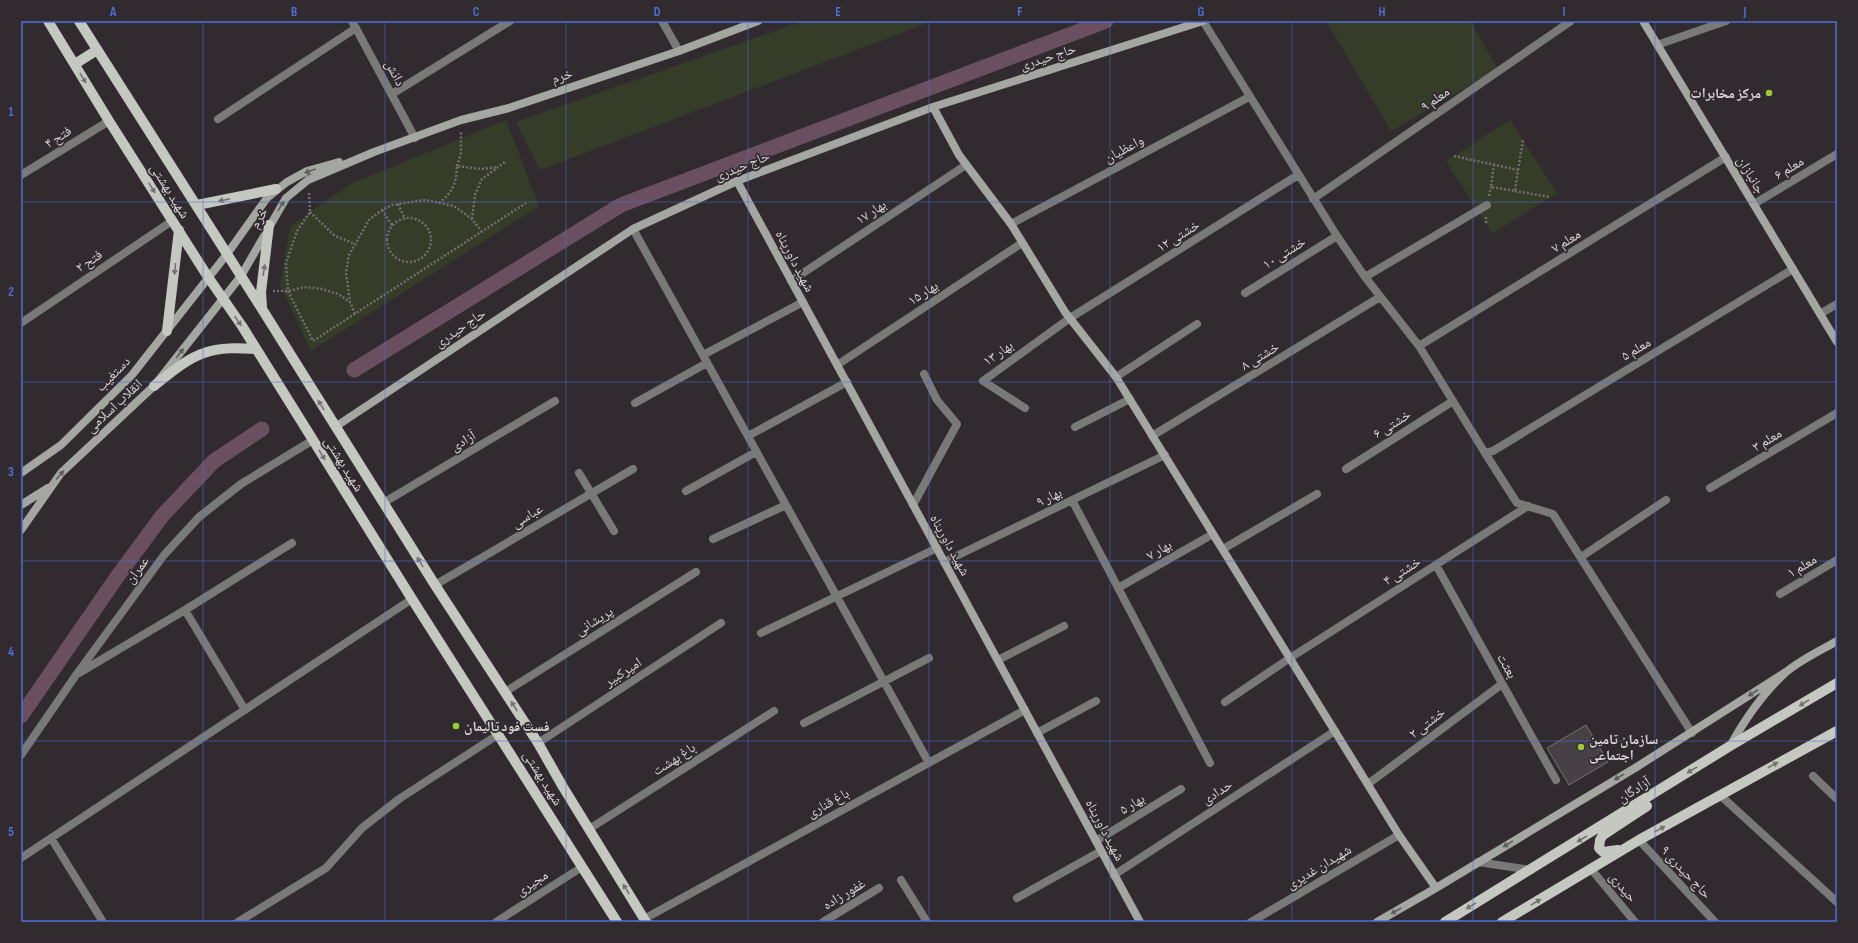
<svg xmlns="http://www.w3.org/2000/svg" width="1858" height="943" viewBox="0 0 1858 943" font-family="'Sofia Sans Condensed','Noto Naskh Arabic',sans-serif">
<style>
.green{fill:#353d29}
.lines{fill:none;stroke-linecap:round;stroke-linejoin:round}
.canal{stroke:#6a4f61;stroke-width:15}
.building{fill:#474045;stroke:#777074}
.path{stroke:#736e71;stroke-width:2.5;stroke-dasharray:2 2;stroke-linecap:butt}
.lane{stroke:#797a77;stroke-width:8}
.street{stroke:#797a77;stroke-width:8}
.secondary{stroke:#a4a6a1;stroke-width:8}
.primary{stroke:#c5c8c1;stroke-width:10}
.oneway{fill:#747271}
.oneway2{fill:#5f5c5d}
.grid{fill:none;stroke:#4c70d8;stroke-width:1;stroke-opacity:0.55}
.poi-dot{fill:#9bcb33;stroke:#312b2f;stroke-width:1.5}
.labels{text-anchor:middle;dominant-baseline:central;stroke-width:3.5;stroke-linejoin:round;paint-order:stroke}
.street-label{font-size:14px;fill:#d9d5d8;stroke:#312b2f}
.poi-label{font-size:14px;font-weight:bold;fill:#d9d5d8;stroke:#312b2f;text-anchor:start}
.neatline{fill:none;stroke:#4c70d8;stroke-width:1.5}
.grid-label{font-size:13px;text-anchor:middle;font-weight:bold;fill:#4c70d8}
</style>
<rect width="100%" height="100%" fill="#312b2f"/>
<path class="green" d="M804,21H933L540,170L516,122Z
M1326,21H1470L1498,69L1391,131Z
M506,120L539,206L311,351L280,285L290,227L348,185Z
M1510,120L1557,193L1492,234L1446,161Z"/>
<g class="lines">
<path class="canal" d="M354,370L621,205L1106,21
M21,716L117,577L162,516L214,461L262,429"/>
</g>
<path class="building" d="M1586,725L1608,762L1569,785L1547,748Z"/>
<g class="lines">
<path class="path" d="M1454,156L1518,170L1515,191L1491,187L1494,164
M457,166L461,153V131
M1518,170L1523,140
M1515,191L1550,197
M309,193L310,212L297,231L286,263L288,291L313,341L526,203
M1489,196L1491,187
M439,203C453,192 456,184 457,166L481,169L497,167
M398,204L405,219
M382,210L392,225
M310,212L335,236L355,244
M387 240a22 22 0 1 1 44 0a22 22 0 1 1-44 0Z
M472,219L475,195L482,179L505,162
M1486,223V217
M273,291H288L305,287L322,289L338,294L350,302
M355,314L350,302L346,273L349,255L369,220L382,210L392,205L425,200L454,206L472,219L482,232"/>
<path class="lane" d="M1075,427L1130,399
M579,473L614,531"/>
<path class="street" d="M352,21L415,138
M662,21L679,51
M1203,21L1337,236L1365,277
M1657,45L1726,21
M392,94L510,21
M218,119L356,28
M21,175L109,121
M1313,199L1571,21
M1754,204L1837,154
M1011,224L1249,97
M633,229L929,763
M791,281L966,165
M1245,293L1337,236
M1820,314L1837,304
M21,323L172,221
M1419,346L1726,157
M703,355L803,302
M837,365L1022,243
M1116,377L1197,324
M635,403L707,363
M1025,408L983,381L1070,318L1298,175
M748,436L847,382
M1152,436L1380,297
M1485,453L1419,346L1365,277L1487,205
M1346,469L1453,401
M1710,488L1837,413
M686,491L756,452
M1072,500L1210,763
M383,503L555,401
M913,505L957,424L937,400L924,374
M713,539L786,505
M1223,549L1317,494
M1581,557L1666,500
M944,562L1165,455
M1436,565L1556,780
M435,585L633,469
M1118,588L1213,534
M1780,594L1837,560
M185,610L245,710
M761,633L937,548
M998,660L1064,626
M79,673L185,610L292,543
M505,692L696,572
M1225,702L1290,658L1528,506
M804,723L929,658
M1037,733L1096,701
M1692,733L1553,514L1517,503L1485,453L1493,451L1793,269
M538,743L721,623
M21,755L76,675L164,555L199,517L241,484L313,440
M1813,776L1837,799
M1368,784L1502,684
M1721,796L1837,902
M589,829L774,711
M51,838L103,922
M1639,840L1715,922
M1096,841L1181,789
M21,858L412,599
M1478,862L1531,870
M1591,869L1635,922
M1114,875L1335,731
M901,880L927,922
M1017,898L1101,851
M644,919L1025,710
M238,922L326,868L362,828L399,799L499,734
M496,922L582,867
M823,922L879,888
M1251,922L1399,835"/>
<path class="secondary" d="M1643,21L1837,342
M933,107L959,155L1011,224L1065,312L1116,377L1399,835L1436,888
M737,181L1140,922
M335,427L633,229L737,181L933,107L1203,21
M21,473L61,445L132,375L227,254L267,198L287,182L307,171L339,162
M21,505L48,488
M21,530L61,473L154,386L241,276L286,198L308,180L374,152L461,120L509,108L679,51L758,21
M1730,746C1745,719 1762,694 1785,673C1800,660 1820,651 1837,641
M1377,922L1436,888L1635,768L1786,672"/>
<path class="primary" d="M48,21L109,121L208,277L242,326L412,599L617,922
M79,21L262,309L435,585L538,743L563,787L646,922
M75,64L97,50
M197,205L276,189
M262,307L261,292L269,225
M167,331L179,230
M154,386C169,374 186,359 204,353C220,347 239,348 256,349
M1618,850L1603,852L1599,848L1600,840L1603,835L1647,806
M1445,922L1730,746L1837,683
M1502,922L1639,840L1837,731"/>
</g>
<defs><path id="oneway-solid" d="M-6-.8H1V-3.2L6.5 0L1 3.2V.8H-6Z"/></defs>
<g class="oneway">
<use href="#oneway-solid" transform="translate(83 78) rotate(59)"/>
<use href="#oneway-solid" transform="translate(152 188) rotate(58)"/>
<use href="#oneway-solid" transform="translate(224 200) rotate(169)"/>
<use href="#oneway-solid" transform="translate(175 269) rotate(96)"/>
<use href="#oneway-solid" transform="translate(264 270) rotate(-81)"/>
<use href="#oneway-solid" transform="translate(238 321) rotate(56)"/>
<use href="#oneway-solid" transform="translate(321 405) rotate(-122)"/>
<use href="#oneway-solid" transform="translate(322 455) rotate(58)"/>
<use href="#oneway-solid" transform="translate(420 562) rotate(-122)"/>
<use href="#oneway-solid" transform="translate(1804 703) rotate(148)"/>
<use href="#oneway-solid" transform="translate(514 706) rotate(-123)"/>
<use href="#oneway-solid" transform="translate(1773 765) rotate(-29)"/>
<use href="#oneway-solid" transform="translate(1692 770) rotate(148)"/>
<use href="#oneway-solid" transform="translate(1660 829) rotate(-29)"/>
<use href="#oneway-solid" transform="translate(1582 839) rotate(149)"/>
<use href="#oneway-solid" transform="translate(626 889) rotate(-122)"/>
<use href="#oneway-solid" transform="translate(1536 902) rotate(-31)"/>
<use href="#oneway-solid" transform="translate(1471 906) rotate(149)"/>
</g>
<g class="oneway2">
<use href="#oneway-solid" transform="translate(310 171) rotate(160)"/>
<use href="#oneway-solid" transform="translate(281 206) rotate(-58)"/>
<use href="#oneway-solid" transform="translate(180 353) rotate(-52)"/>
<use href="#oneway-solid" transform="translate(60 475) rotate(-49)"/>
<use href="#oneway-solid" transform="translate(1753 693) rotate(147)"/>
<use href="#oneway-solid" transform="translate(1619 777) rotate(150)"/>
<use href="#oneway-solid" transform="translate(1508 844) rotate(148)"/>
<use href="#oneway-solid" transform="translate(1396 911) rotate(150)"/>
</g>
<path class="grid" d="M203,21V922M385,21V922M566,21V922M748,21V922M929,21V922M1110,21V922M1292,21V922M1473,21V922M1655,21V922M21,202H1837M21,382H1837M21,561H1837M21,741H1837"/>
<g class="poi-dot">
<circle cx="1769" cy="93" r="4"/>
<circle cx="456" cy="726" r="4"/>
<circle cx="1581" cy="747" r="4"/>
</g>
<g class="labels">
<g class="street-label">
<text transform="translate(1048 57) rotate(-18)">حاج حیدری</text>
<text transform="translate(395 73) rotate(62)">دانش</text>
<text transform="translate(562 76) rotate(-18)">خرم</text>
<text transform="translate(1435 99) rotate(-35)">معلم ۹</text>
<text transform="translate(58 137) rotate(-32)">فتح ۴</text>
<text transform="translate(1124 149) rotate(-28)">واعظیان</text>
<text transform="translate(742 166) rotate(-22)">حاج حیدری</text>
<text transform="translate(1789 168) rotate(-31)">معلم ۶</text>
<text transform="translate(1751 175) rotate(59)">جانبازان</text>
<text transform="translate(170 191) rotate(58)">شهید بهشتی</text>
<text transform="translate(871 212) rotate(-34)">بهار ۱۷</text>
<text transform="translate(259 218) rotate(-59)">خرم</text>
<text transform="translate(1178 236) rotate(-32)">خشتی ۱۲</text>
<text transform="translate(1566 241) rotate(-32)">معلم ۷</text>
<text transform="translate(1284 253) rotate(-32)">خشتی ۱۰</text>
<text transform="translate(89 261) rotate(-34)">فتح ۲</text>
<text transform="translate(795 261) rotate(62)">شهید داورپناه</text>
<text transform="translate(923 293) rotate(-33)">بهار ۱۵</text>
<text transform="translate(460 328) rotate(-34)">حاج حیدری</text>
<text transform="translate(1636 349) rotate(-31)">معلم ۵</text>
<text transform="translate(998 353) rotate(-35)">بهار ۱۳</text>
<text transform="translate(1260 356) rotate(-31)">خشتی ۸</text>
<text transform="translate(113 374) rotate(-46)">دستغیب</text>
<text transform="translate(114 406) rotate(-43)">انقلاب اسلامی</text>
<text transform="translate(1392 424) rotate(-32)">خشتی ۶</text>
<text transform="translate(1767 440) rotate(-31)">معلم ۳</text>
<text transform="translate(463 441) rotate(-31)">آزادی</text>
<text transform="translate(344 464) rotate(58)">شهید بهشتی</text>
<text transform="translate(1049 497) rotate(-26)">بهار ۹</text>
<text transform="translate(527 516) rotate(-31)">عباسی</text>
<text transform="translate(950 545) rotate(61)">شهید داورپناه</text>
<text transform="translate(1159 550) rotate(-30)">بهار ۷</text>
<text transform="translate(1802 566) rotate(-31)">معلم ۱</text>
<text transform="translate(137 570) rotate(-54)">عمران</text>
<text transform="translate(1402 571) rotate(-32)">خشتی ۴</text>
<text transform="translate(594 621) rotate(-32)">پریشانی</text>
<text transform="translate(1507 666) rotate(61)">بعثت</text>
<text transform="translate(623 672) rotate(-33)">امیرکبیر</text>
<text transform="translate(1427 723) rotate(-37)">خشتی ۲</text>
<text transform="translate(674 759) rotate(-33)">باغ بهشت</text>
<text transform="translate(543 778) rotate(58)">شهید بهشتی</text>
<text transform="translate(1634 790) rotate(-32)">آزادگان</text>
<text transform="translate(1217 792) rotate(-33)">حدادی</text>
<text transform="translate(828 803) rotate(-29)">باغ قناری</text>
<text transform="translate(1132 804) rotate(-31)">بهار ۵</text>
<text transform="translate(1105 830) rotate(62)">شهید داورپناه</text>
<text transform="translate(1319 867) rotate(-31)">شهیدان غدیری</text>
<text transform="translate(1686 872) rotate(47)">حاج حیدری ۹</text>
<text transform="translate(532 883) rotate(-33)">مجیری</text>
<text transform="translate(1623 887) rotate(50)">حیدری</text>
<text transform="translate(844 894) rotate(-31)">غفور زاده</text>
</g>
<g class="poi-label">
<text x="1761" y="93" text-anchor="end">مرکز مخابرات</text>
<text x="464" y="726">فست فود تالیمان</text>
<text x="1589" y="739">سازمان تامین<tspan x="1589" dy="16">اجتماعی</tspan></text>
</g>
</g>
<rect width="1858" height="943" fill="none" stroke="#312b2f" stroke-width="44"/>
<rect x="22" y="22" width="1814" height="899" class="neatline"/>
<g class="grid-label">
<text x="113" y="16">A</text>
<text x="294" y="16">B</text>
<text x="476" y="16">C</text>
<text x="657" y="16">D</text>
<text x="838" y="16">E</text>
<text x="1020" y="16">F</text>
<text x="1201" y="16">G</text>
<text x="1382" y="16">H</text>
<text x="1564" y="16">I</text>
<text x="1745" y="16">J</text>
<text x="11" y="116">1</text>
<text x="11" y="296">2</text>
<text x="11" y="476">3</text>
<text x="11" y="656">4</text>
<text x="11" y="836">5</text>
</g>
</svg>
